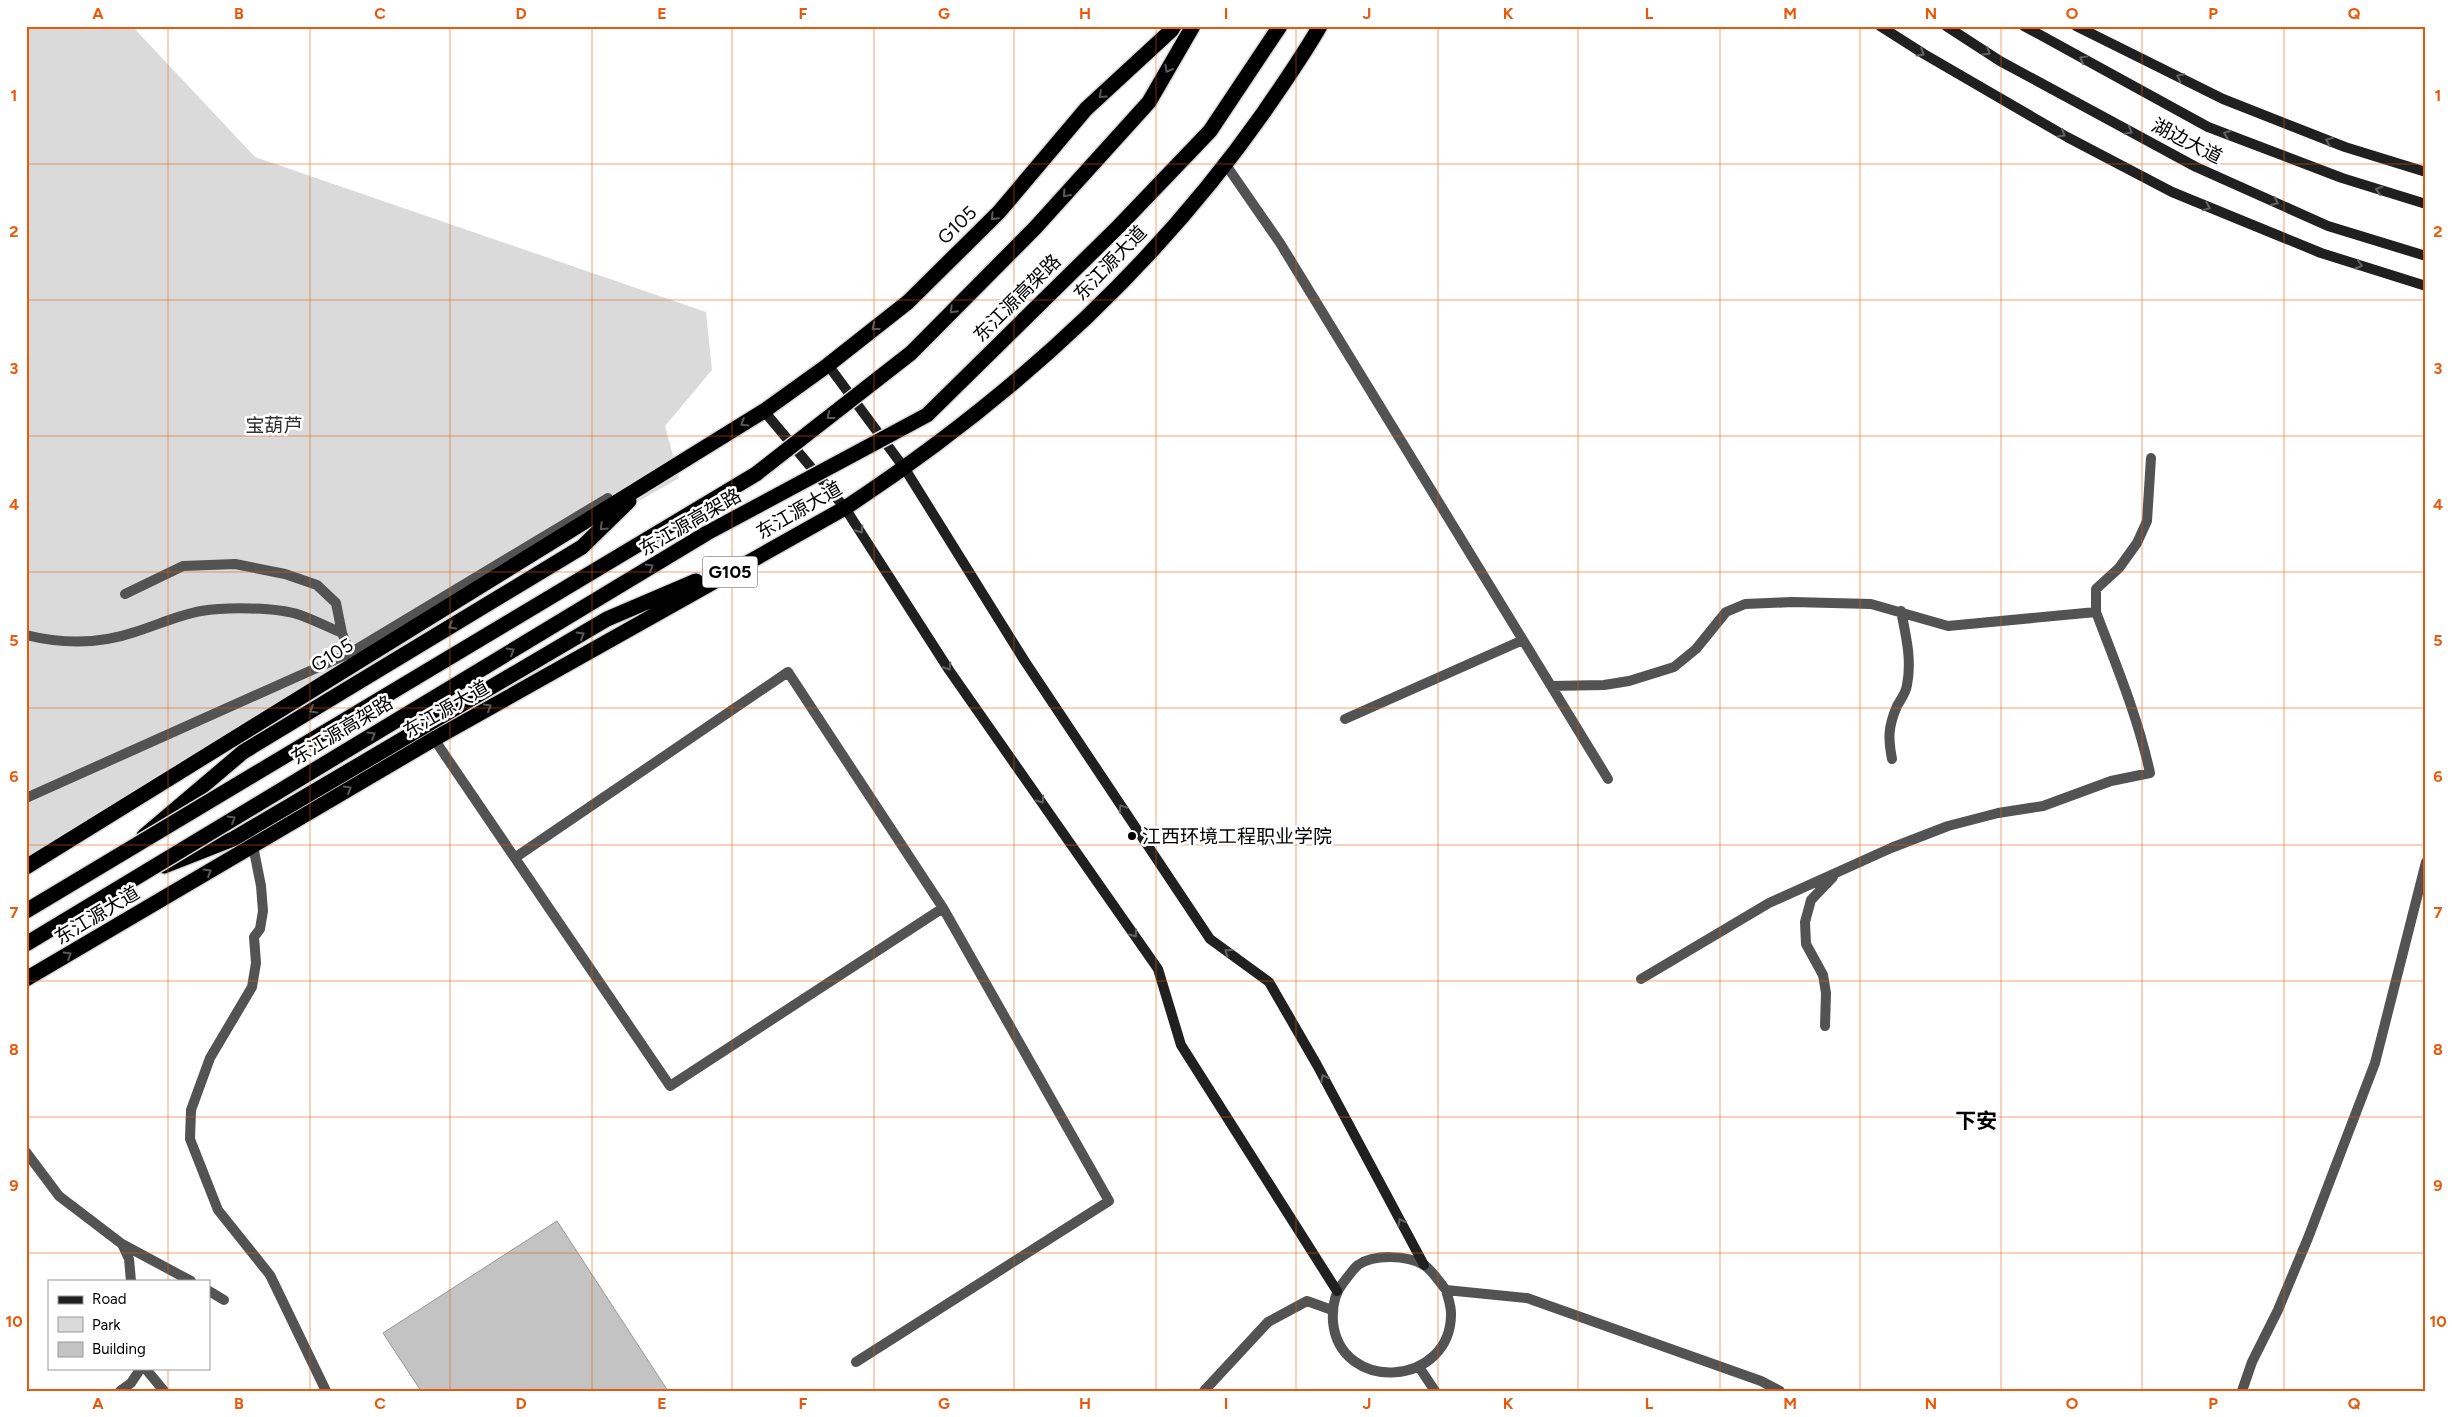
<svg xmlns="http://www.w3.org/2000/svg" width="2452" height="1417" viewBox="0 0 2452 1417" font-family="Figtree,'Noto Sans SC',sans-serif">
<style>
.green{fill:#dadada}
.building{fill:#c3c3c3;stroke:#979797}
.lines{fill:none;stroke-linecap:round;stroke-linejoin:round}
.highway-casing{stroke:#dbdbdb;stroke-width:18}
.street{stroke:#535353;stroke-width:10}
.secondary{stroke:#202020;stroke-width:10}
.highway{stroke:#000;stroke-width:15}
.highway-bridge-casing{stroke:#dbdbdb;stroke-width:18;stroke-linecap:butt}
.highway-bridge{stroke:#000;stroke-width:15}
.oneway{stroke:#636363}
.oneway2{stroke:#595959}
.grid{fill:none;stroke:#e8590c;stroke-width:1;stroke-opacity:0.55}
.poi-dot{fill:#000;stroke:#fff;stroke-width:2}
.labels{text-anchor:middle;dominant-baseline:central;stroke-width:5;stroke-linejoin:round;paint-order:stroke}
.shield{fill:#fff;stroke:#4c4c4c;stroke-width:1}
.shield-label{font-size:18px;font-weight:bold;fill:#000}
.street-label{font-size:19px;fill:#000;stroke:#fff}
.park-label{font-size:19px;fill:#313131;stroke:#fff}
.poi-label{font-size:19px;fill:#000;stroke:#fff;text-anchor:start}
.quarter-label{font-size:21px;font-weight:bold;fill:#000;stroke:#fff}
.neatline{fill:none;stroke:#e8590c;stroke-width:2}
.grid-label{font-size:16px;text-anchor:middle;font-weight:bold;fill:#e8590c}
</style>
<rect width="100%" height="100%" fill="#fff"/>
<path class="green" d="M26,26H132L255,157L706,312L712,370L665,426L679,478L487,588L26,861Z"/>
<path class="building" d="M557,1221L668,1391H421L383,1333Z"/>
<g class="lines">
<defs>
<path id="highway" d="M144,836L243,752L582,547L629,501
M164,866L233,839L607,619L696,581
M26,867L764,411L828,365L908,302L999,212L1086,109L1176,26
M26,979L434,739L845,508C1006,402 1153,270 1264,112C1283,84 1303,56 1320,26"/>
</defs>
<use href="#highway" class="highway-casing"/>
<path class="street" d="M1226,165L1280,243L1608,779
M125,594L183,566L235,564L285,574L317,585L336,603L342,633L350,653
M2096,612V589L2119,568L2137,543L2147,521L2151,458
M26,635C62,644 100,644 135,632C157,625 179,615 201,611C226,607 276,607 300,615C314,620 328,627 342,633
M1551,686L1604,685L1629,681L1674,667L1696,649L1726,612L1745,604L1793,602L1871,604L1948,626L2096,612C2116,665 2138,717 2150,773L2111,781L2043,806L1998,813L1948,826L1891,848L1769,903L1641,979
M1345,719L1523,640
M434,739L670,1086L943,908
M1892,759C1888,738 1888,727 1897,706C1901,699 1906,693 1907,685C1912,660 1906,636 1901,611
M26,798L350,653L608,498
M253,846L261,886L263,911L260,929L254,937L256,963L252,987L210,1058L191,1110L190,1139L218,1210L270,1275L326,1391
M516,857L788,672L943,908L1109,1201L856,1362
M1825,1026L1826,993L1823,975L1806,944L1805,922L1811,900L1833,877
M26,1152L59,1196L122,1244L129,1259L131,1281
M122,1244L191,1281
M1446,1290C1448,1298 1451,1306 1451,1313C1452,1387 1340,1394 1333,1322C1332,1307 1334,1294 1343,1283C1348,1277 1353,1269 1358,1265C1374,1254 1407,1255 1424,1265C1432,1270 1440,1283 1446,1290L1527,1298L1761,1381L1780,1391
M209,1291L224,1300
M1419,1367L1435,1391
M145,1368L164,1391
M120,1391L131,1383L141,1368
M1204,1391L1268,1322L1307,1301L1332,1310
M2242,1391L2252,1362L2278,1310L2308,1238L2375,1063L2426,862"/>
<path class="secondary" d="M1880,26L1924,54L2067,137L2172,192L2321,253L2426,286
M1946,26L2000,61L2196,167L2328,226L2426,256
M2024,26L2208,127L2342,178L2426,204
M2076,26L2223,99L2345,147L2426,172
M828,365L905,469L1024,660L1210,939L1269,982L1317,1065L1424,1265
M764,411L845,508L949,670L1158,969L1181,1045L1337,1291"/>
<use href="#highway" class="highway"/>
<defs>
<path id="highway-bridge" d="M26,911L756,474L911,353L1035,228L1149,102L1193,26
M26,944L707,533L927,415L1119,226L1210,131L1280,26"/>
</defs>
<use href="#highway-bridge" class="highway-bridge-casing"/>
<use href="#highway-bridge" class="highway-bridge"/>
</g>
<defs><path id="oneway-chevron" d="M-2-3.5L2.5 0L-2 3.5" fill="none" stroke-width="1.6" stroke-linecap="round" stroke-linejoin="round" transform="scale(1.25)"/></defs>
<g class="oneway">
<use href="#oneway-chevron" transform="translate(1987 52) rotate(32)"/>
<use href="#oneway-chevron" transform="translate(1921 53) rotate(32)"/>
<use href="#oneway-chevron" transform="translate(2083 59) rotate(-151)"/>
<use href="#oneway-chevron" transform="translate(2180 77) rotate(-154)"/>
<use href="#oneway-chevron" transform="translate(2129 131) rotate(29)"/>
<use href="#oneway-chevron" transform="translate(2062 134) rotate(30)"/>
<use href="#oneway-chevron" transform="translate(2227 134) rotate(-159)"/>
<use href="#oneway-chevron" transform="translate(2329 141) rotate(-158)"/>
<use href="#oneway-chevron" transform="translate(2379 190) rotate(-163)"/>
<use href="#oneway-chevron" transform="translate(2275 202) rotate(24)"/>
<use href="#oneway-chevron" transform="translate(2207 207) rotate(22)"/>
<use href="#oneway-chevron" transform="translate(2359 265) rotate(17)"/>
<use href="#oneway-chevron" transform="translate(860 530) rotate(57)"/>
<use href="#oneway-chevron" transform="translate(948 667) rotate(57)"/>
<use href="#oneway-chevron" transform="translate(1041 800) rotate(55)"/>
<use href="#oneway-chevron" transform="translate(1122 808) rotate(-124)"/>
<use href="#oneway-chevron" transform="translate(1134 934) rotate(55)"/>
<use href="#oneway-chevron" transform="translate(1228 952) rotate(-144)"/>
<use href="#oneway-chevron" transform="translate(1324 1078) rotate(-118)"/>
<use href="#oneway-chevron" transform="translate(1401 1222) rotate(-118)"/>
</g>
<g class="oneway2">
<use href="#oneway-chevron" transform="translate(1168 69) rotate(120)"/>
<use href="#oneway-chevron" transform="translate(1102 95) rotate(138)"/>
<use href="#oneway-chevron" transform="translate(1066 194) rotate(132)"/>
<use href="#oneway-chevron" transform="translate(994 217) rotate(135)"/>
<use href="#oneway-chevron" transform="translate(953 310) rotate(135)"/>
<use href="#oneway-chevron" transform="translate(875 327) rotate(142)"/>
<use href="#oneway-chevron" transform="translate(830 416) rotate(142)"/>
<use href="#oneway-chevron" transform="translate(744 423) rotate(148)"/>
<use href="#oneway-chevron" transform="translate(603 527) rotate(136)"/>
<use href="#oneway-chevron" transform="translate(650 567) rotate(-31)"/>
<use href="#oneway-chevron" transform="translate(452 626) rotate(149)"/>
<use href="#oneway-chevron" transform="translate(581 635) rotate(-30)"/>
<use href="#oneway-chevron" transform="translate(511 651) rotate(-31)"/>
<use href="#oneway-chevron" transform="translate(488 707) rotate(-30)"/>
<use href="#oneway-chevron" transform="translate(313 710) rotate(149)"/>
<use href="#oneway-chevron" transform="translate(372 735) rotate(-31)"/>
<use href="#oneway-chevron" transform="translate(348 789) rotate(-31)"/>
<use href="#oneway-chevron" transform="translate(232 819) rotate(-31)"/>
<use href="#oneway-chevron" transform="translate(208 872) rotate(-31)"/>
<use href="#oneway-chevron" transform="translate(68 955) rotate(-31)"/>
</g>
<path class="grid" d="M168,26V1281M310,26V1391M450,26V1391M592,26V1391M732,26V1391M874,26V1391M1014,26V1391M1156,26V1391M1296,26V1391M1438,26V1391M1578,26V1391M1720,26V1391M1860,26V1391M2001,26V1391M2142,26V1391M2284,26V1391M26,164H2426M26,300H2426M26,436H2426M26,572H2426M26,708H2426M26,845H2426M26,981H2426M26,1117H2426M26,1253H2426M168,1368V1391"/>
<circle class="poi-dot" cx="1132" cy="836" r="5"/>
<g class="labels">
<rect class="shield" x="702.5" y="556.5" width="55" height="31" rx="4"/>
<g class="shield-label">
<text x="730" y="572">G105</text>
</g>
<g class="street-label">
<text transform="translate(2187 141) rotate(27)">湖边大道</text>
<text transform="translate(957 225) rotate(-44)">G105</text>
<text transform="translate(1110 263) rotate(-46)">东江源大道</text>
<text transform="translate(1017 298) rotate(-45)">东江源高架路</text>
<text transform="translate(799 510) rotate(-30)">东江源大道</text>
<text transform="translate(690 522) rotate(-30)">东江源高架路</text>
<text transform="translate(332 655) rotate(-32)">G105</text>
<text transform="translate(446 709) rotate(-30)">东江源大道</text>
<text transform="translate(342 730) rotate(-31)">东江源高架路</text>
<text transform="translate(97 915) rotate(-31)">东江源大道</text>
</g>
<g class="park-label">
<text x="274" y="425">宝葫芦</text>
</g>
<g class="poi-label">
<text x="1142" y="836">江西环境工程职业学院</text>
</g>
<g class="quarter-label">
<text x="1976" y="1120">下安</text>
</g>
</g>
<rect width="2452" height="1417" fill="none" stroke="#ffffff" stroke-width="55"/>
<rect x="48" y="1280" width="162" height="90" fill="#ffffff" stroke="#999999"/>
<rect x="58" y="1296" width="25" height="8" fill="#202020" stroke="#999999"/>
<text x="92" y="1304" font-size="15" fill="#000000">Road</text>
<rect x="58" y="1317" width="25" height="15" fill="#dadada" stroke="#999999"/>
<text x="92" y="1330" font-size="15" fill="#000000">Park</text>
<rect x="58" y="1342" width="25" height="15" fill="#c3c3c3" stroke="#999999"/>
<text x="92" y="1354" font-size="15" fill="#000000">Building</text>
<rect x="28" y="28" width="2396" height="1362" class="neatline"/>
<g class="grid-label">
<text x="98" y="19">A</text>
<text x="239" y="19">B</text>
<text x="380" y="19">C</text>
<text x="521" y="19">D</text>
<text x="662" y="19">E</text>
<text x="803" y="19">F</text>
<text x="944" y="19">G</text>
<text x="1085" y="19">H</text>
<text x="1226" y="19">I</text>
<text x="1367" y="19">J</text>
<text x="1508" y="19">K</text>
<text x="1649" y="19">L</text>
<text x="1790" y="19">M</text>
<text x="1931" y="19">N</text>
<text x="2072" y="19">O</text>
<text x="2213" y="19">P</text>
<text x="2354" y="19">Q</text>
<text x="14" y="101">1</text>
<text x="2438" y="101">1</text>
<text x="14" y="237">2</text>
<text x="2438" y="237">2</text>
<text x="14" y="374">3</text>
<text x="2438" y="374">3</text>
<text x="14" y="510">4</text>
<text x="2438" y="510">4</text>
<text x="14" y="646">5</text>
<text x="2438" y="646">5</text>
<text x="14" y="782">6</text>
<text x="2438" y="782">6</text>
<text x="14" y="918">7</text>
<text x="2438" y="918">7</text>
<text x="14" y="1055">8</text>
<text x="2438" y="1055">8</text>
<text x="14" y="1191">9</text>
<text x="2438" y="1191">9</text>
<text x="14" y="1327">10</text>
<text x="2438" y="1327">10</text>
<text x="98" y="1409">A</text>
<text x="239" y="1409">B</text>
<text x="380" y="1409">C</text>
<text x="521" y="1409">D</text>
<text x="662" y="1409">E</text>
<text x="803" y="1409">F</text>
<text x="944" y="1409">G</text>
<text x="1085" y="1409">H</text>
<text x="1226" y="1409">I</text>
<text x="1367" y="1409">J</text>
<text x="1508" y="1409">K</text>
<text x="1649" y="1409">L</text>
<text x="1790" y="1409">M</text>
<text x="1931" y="1409">N</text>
<text x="2072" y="1409">O</text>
<text x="2213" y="1409">P</text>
<text x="2354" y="1409">Q</text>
</g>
</svg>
